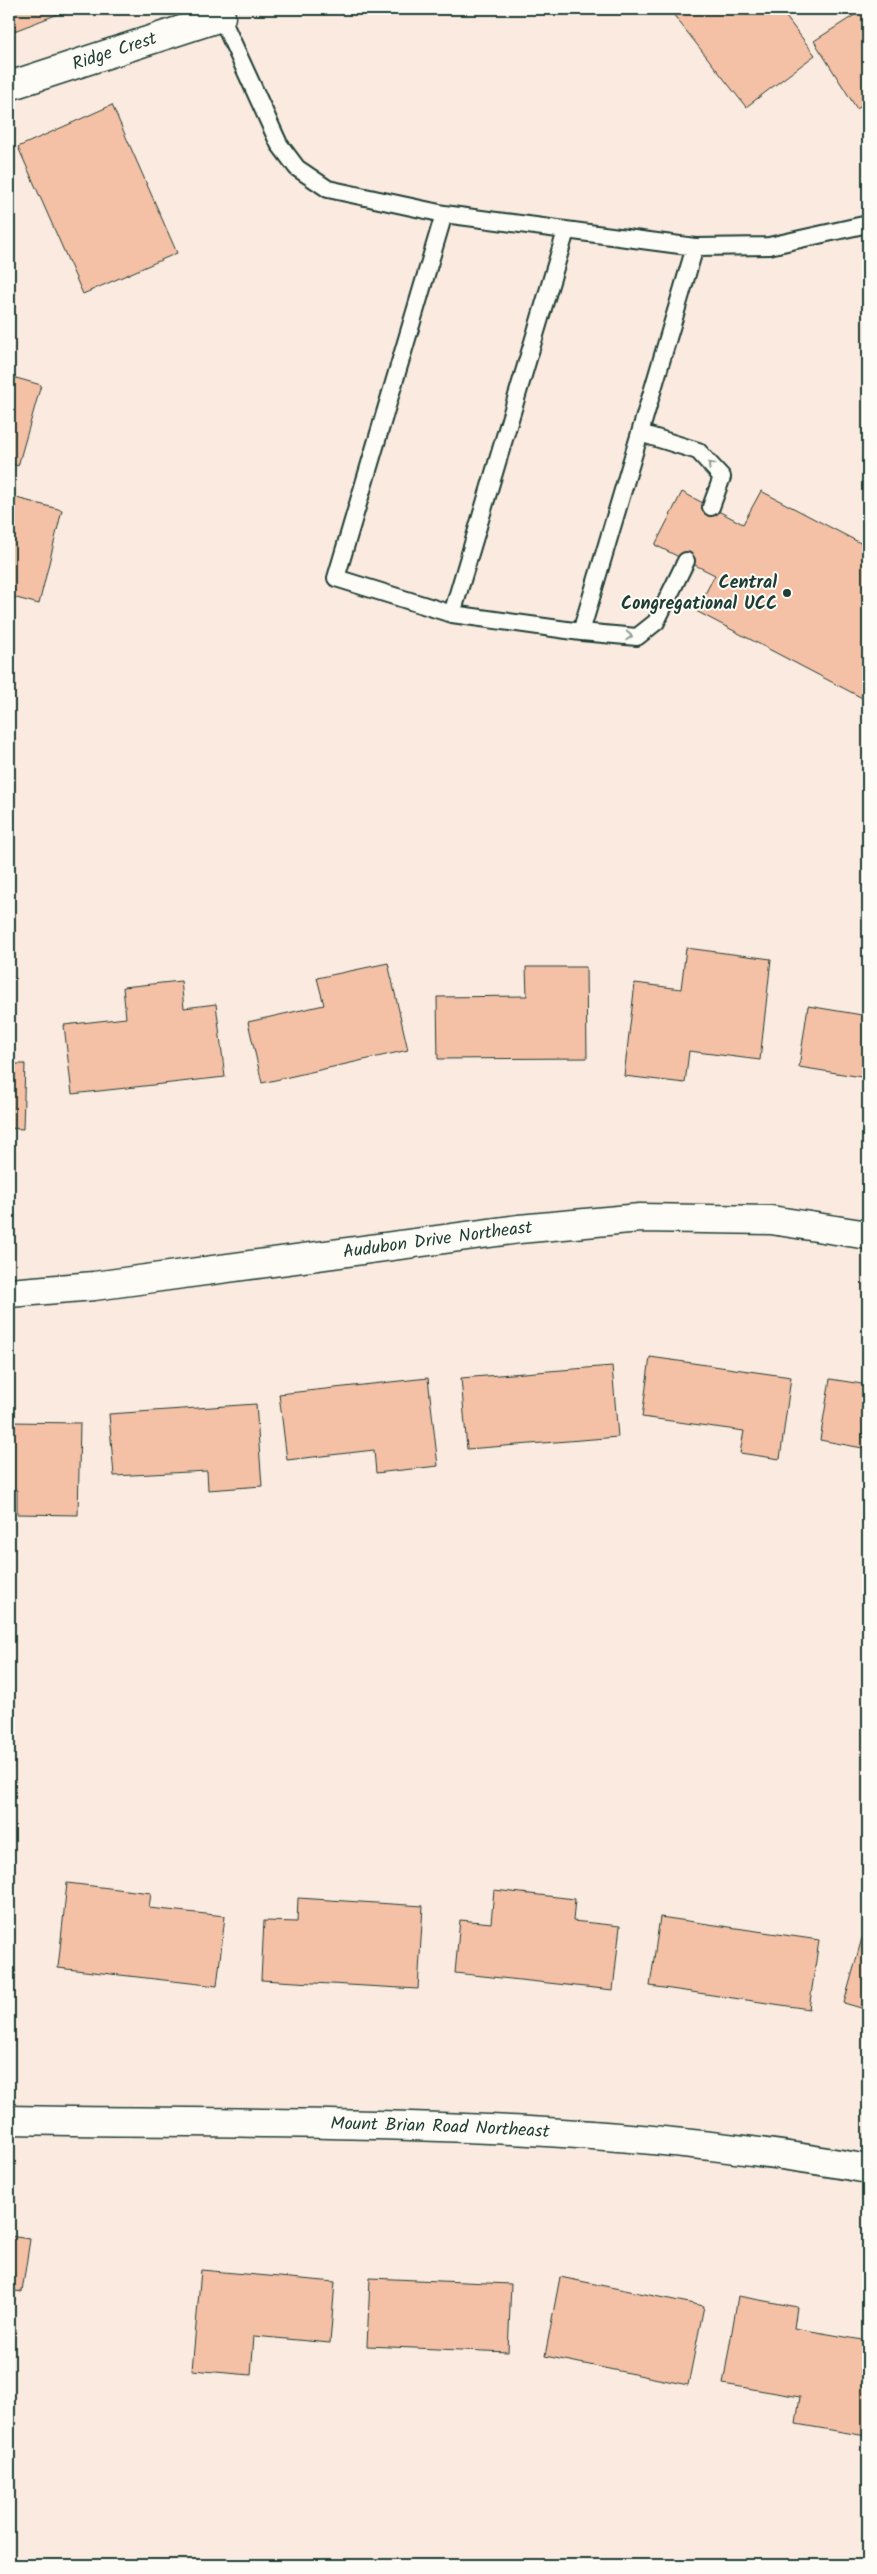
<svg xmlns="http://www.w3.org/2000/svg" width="877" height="2574" viewBox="0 0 877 2574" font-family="Kalam,sans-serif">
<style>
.building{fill:#f5c1a6;stroke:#1f3d34}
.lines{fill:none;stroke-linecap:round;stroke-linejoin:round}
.lane-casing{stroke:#1f3d34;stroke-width:20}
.street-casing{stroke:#1f3d34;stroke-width:31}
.lane{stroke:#fdfcf7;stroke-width:16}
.street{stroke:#fdfcf7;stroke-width:28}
.oneway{stroke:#8e9c96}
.poi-dot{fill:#1f3d34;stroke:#fdfcf7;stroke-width:2}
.labels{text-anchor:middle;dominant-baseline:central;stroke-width:4;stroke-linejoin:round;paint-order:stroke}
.street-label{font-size:18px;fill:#1f3d34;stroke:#fdfcf7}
.poi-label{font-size:18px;font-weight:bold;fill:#1f3d34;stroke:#fdfcf7;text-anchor:end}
</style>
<rect width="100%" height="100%" fill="#fbeadf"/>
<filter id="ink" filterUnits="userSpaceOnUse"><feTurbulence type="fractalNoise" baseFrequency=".02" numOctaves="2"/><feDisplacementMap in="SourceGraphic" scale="10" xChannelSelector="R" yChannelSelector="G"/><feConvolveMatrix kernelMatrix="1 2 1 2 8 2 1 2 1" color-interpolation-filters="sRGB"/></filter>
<g filter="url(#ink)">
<path class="building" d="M9,9H66V11L9,33Z
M669,9H780L815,55L746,107Z
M864,9H868V101L857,109L814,41Z
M112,105L177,253L83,294L18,147Z
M9,376L41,385L18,466L9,463Z
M761,491L868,547V701L696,611L715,575L655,545L682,492L743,524Z
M9,496L62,510L39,604L9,596Z
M686,948L771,959L760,1060L689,1051L685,1083L624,1076L635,983L681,989Z
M388,963L408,1050L262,1083L248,1022L324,1005L317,978Z
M526,967H586L587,1058L438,1059L437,997L527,996Z
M181,981L184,1008L216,1004L225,1077L72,1094L64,1025L126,1018L123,987Z
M808,1006L868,1016V1078L799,1067Z
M9,1064H25L23,1129L9,1128Z
M650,1357L791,1377L780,1459L740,1453L744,1431L642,1417Z
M612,1366L618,1437L467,1449L461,1378Z
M428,1378L438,1466L376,1473L374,1450L287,1460L279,1394Z
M830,1379L868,1385V1449L820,1440Z
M256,1404L262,1486L208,1490L207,1471L114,1476L109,1414Z
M9,1422L80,1423L78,1515L17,1514V1490H9Z
M67,1883L151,1893L149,1908L225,1916L217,1986L58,1968Z
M494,1890L575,1899L573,1921L620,1926L613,1990L455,1973L460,1920L491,1923Z
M9,1898L13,1899L9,1943Z
M298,1898L423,1906L418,1989L261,1980L264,1921L297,1922Z
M660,1917L819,1940L809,2009L650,1986Z
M862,1938L868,1939V2010L844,2003Z
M9,2236L30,2239L22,2292L9,2290Z
M201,2270L335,2282L330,2343L254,2336L251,2375L192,2370Z
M560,2277L704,2306L688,2385L545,2356Z
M370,2278L511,2284L508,2352L367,2346Z
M738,2296L797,2307L794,2328L868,2341L866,2436L796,2424L800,2397L723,2384Z"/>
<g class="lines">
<defs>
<path id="lane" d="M221,17L279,144L297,168L328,189L444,214L695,247L769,246L868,224
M444,214L336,578L452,614
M566,231L452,614L581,632L695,247
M640,433L698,451L722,477L711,507
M581,632L637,637L656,622L686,561"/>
<g id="street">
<path id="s1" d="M9,86L221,17L220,9"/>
<path id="s2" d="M9,1293L94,1286L519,1229L640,1218L771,1220L868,1235"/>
<path id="s3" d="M9,2120C295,2125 585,2117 868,2169"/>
</g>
</defs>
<use href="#lane" class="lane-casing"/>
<use href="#street" class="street-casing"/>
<use href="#lane" class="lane"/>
<use href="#street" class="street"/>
</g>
<defs><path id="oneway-chevron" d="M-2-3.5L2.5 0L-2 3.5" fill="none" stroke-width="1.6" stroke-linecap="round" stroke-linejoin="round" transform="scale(1.25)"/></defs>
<g class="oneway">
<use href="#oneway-chevron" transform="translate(711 465) rotate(-132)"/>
<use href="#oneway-chevron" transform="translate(629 636) rotate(3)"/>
</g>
</g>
<circle class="poi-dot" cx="787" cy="593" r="5"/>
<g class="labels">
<g class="street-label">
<text stroke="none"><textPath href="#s1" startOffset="111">Ridge Crest</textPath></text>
<text stroke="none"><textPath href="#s2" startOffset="432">Audubon Drive Northeast</textPath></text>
<text stroke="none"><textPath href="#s3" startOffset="431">Mount Brian Road Northeast</textPath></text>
</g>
<g class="poi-label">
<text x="777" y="583">Central<tspan x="777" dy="21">Congregational UCC</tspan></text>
</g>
</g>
<rect width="877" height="2574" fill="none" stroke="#fdfcf7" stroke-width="30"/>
<rect x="15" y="15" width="847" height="2544" fill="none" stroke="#1f3d34" stroke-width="2" filter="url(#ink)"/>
</svg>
